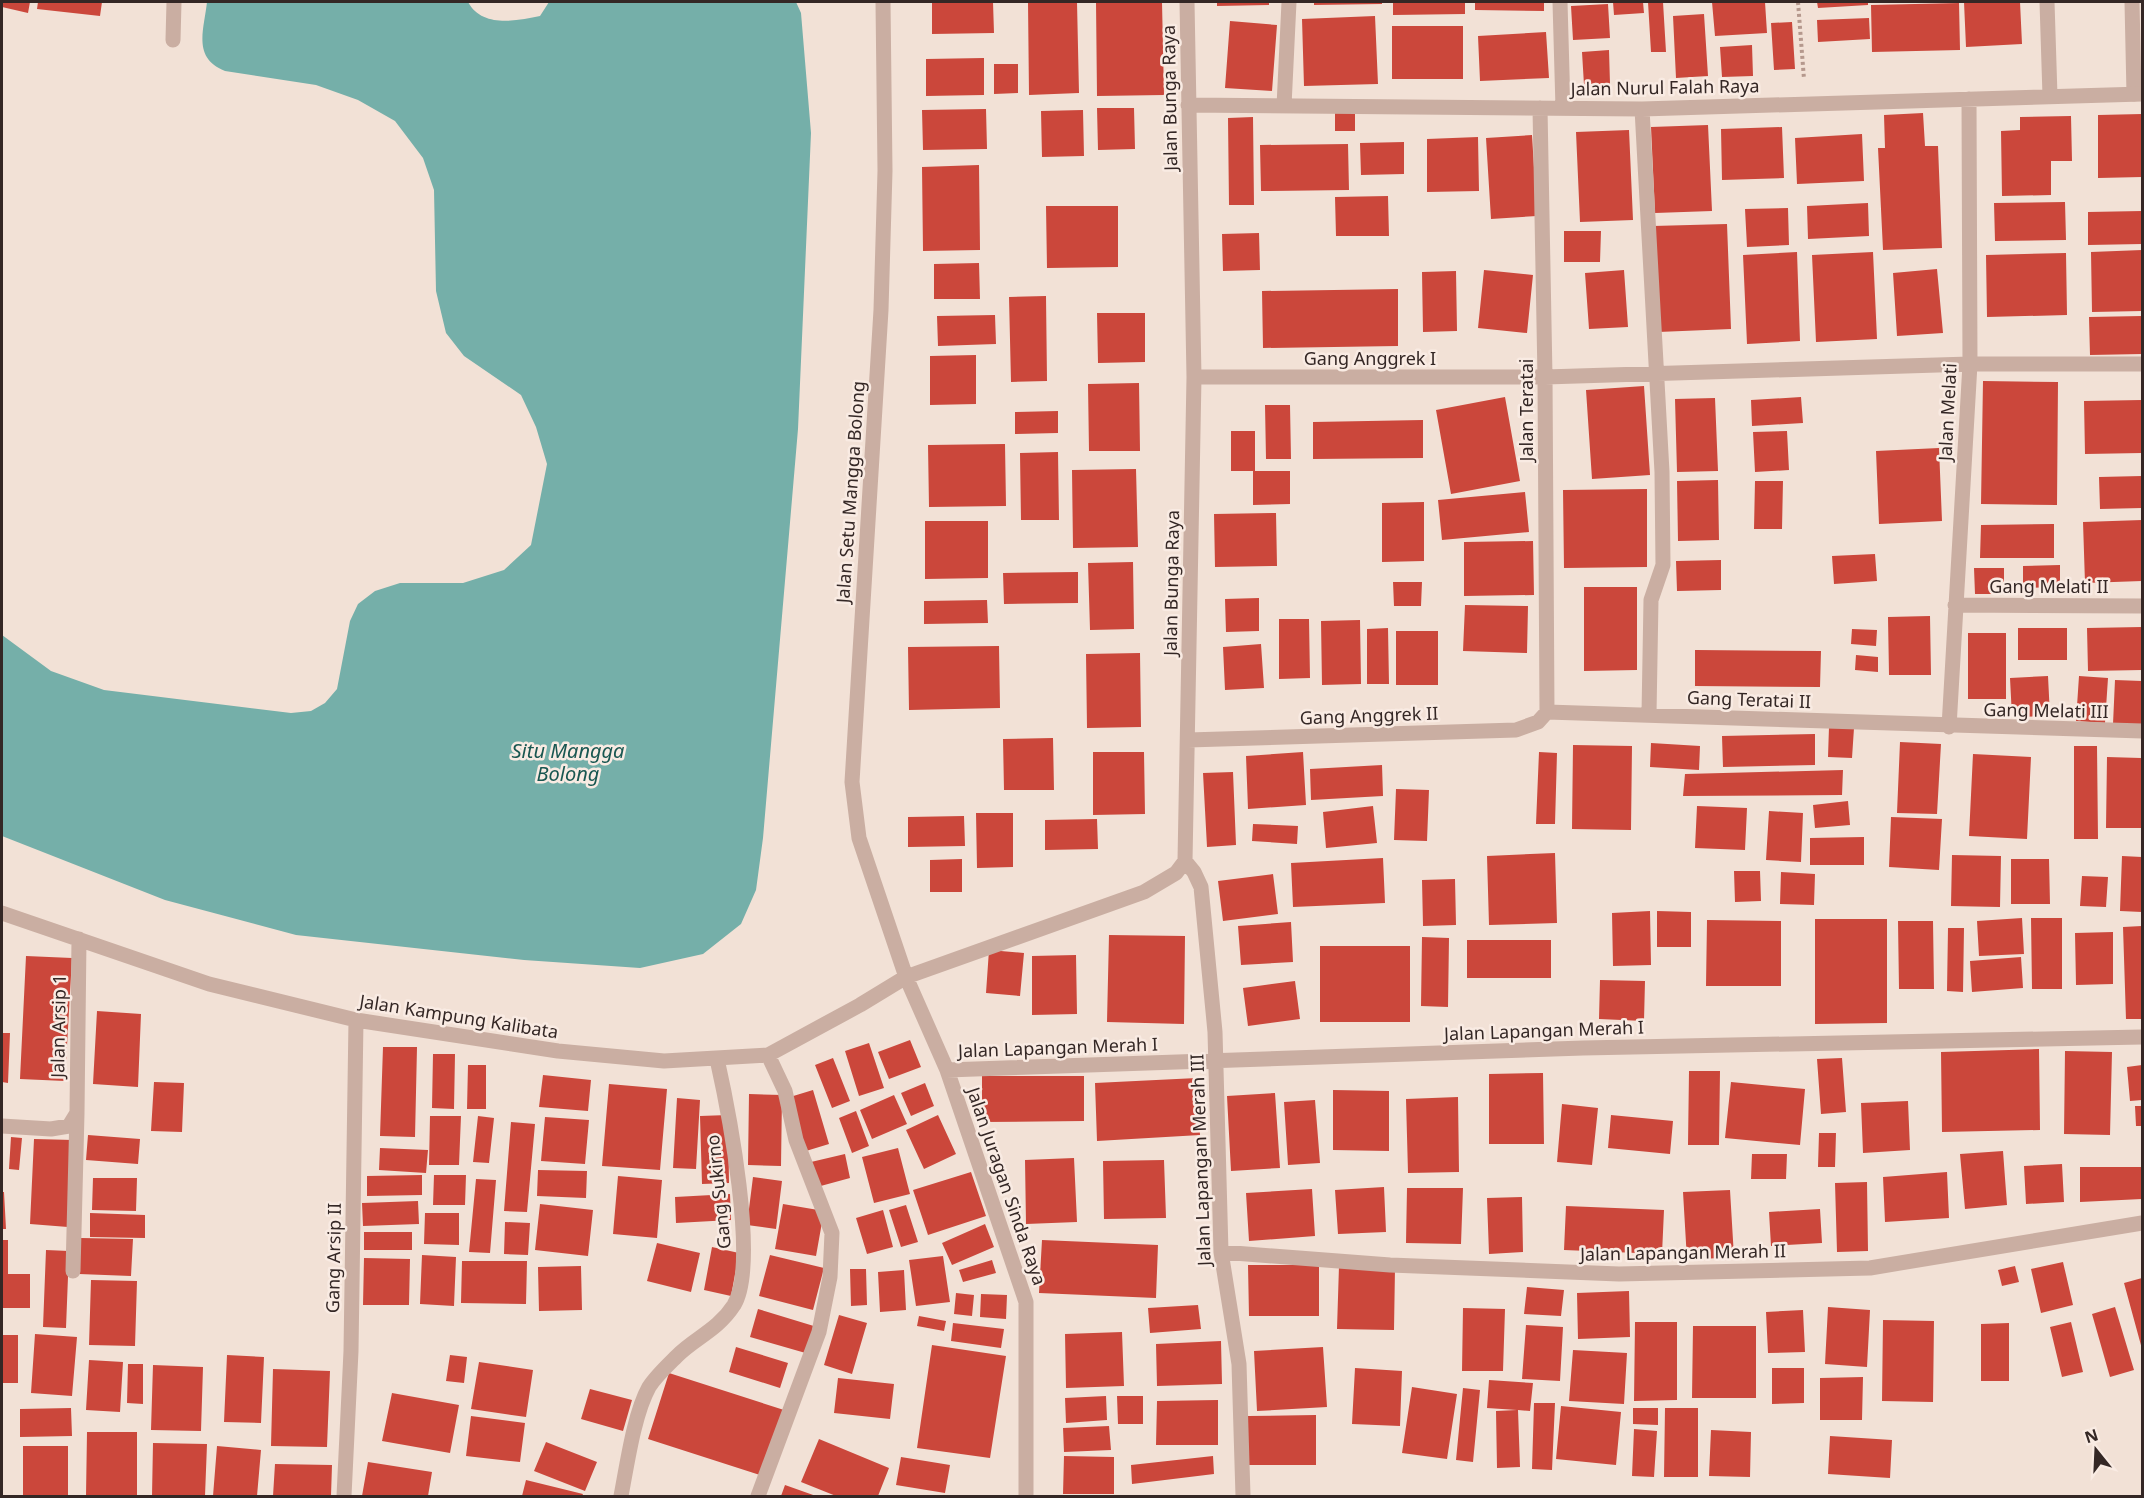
<svg xmlns="http://www.w3.org/2000/svg" width="2144" height="1498" viewBox="0 0 2144 1498" font-family="'Noto Sans',sans-serif">
<style>
.water{fill:#75afa9}
.building{fill:#cb473b}
.lines{fill:none;stroke-linecap:round;stroke-linejoin:round}
.path{stroke:#b5988d;stroke-width:4;stroke-dasharray:3 3;stroke-linecap:butt}
.lane{stroke:#caaea2;stroke-width:15}
.street{stroke:#caaea2;stroke-width:15}
.labels{text-anchor:middle;dominant-baseline:central;stroke-width:5;stroke-linejoin:round;paint-order:stroke}
.street-label{font-size:18px;fill:#342725;stroke:#f9ebe3}
.water-label{font-size:20px;font-style:italic;fill:#195751;stroke:#f9ebe3}
</style>
<rect width="100%" height="100%" fill="#f2e1d6"/>
<path class="water" d="M207,2H468C482,28 516,21 540,16L549,2H796L801,13L811,133L798,429L763,838L756,890L741,924L703,954L640,968L524,960L296,935L165,900L2,836V635L51,671L104,690L291,713L311,711L325,703L337,689L350,621L358,604L375,591L400,583H463L504,570L531,545L547,464L536,427L521,395L464,356L446,333L436,291L434,190L423,158L395,121L358,100L316,85L225,71C192,58 204,30 207,2Z"/>
<path class="building" d="M2,2H30L28,13L2,7Z
M38,2H102L100,16L37,9Z
M932,2H993L994,33L932,34Z
M1028,2H1077L1079,93L1029,95Z
M1096,2H1162L1164,95L1097,96Z
M1217,2H1269V5L1217,6Z
M1314,2H1382V4L1314,5Z
M1393,2H1465V14L1393,15Z
M1475,2H1544V11L1475,10Z
M1613,2H1643L1644,13L1614,15Z
M1648,2H1663L1666,52H1651Z
M1712,2H1765L1767,33L1715,36Z
M1817,2H1868V5L1818,8Z
M1964,2H2020L2022,44L1966,47Z
M1959,3L1960,50L1872,52L1871,5Z
M1608,4L1610,38L1573,40L1571,6Z
M1704,14L1708,76L1676,78L1673,16Z
M1375,16L1378,84L1304,86L1302,19Z
M1869,18L1870,39L1818,42L1817,20Z
M1230,21L1277,25L1272,91L1225,88Z
M1792,22L1795,69L1774,70L1771,23Z
M1392,26H1463V79H1392Z
M1546,32L1549,78L1480,81L1478,36Z
M1752,45L1753,76L1722,77L1720,47Z
M1609,50L1610,84L1584,85L1582,52Z
M984,58V95L926,96V59Z
M994,64H1018V93L994,94Z
M1097,108H1134L1135,149L1098,150Z
M986,109L987,149L923,150L922,110Z
M1083,110L1084,156L1042,157L1041,111Z
M1335,111H1355V131H1335Z
M1923,113L1925,146H1938L1942,248L1883,250L1878,148H1885L1884,115Z
M2142,114V177L2098,178V115Z
M2071,116L2072,161H2051V195L2002,196L2001,131L2020,130V117Z
M1253,117L1254,205H1229L1228,118Z
M1708,125L1712,211L1655,213L1651,127Z
M1782,127L1784,178L1722,180L1721,129Z
M1629,130L1633,220L1580,222L1576,132Z
M1862,134L1864,181L1797,184L1795,138Z
M1532,135L1537,216L1491,219L1486,138Z
M1478,137L1479,191L1427,192V139Z
M1404,142V174L1361,175L1360,143Z
M1348,144L1349,190L1261,191L1260,145Z
M979,165L980,250L923,251L922,167Z
M1388,196L1389,236H1336L1335,197Z
M2065,202L2066,240L1995,241L1994,203Z
M1868,203L1869,236L1808,239L1807,206Z
M1046,206H1118V267L1047,268Z
M1788,208L1789,245L1747,247L1745,209Z
M2142,211V244L2088,245V212Z
M1727,224L1731,329L1658,332L1653,226Z
M1564,231H1601L1600,262H1564Z
M1259,233L1260,270L1223,271L1222,234Z
M2142,250V311L2092,312L2091,252Z
M1797,252L1800,341L1747,344L1743,255Z
M1873,252L1877,339L1816,342L1812,255Z
M2066,253L2067,315L1987,317L1986,255Z
M979,263L980,299H934V264Z
M1937,269L1943,333L1897,336L1893,273Z
M1484,270L1533,275L1527,333L1478,328Z
M1624,270L1628,327L1589,329L1585,273Z
M1456,271L1457,331L1423,332L1422,272Z
M1398,289V346L1263,348L1262,291Z
M1046,296L1047,381L1011,382L1009,297Z
M1097,313H1145V362L1098,363Z
M995,315L996,344L938,346L937,316Z
M2142,316V354L2090,355L2089,317Z
M976,355V404L930,405V356Z
M1983,381L2058,382L2057,505L1981,504Z
M1139,383L1140,451H1089L1088,384Z
M1644,386L1650,475L1592,479L1586,390Z
M1505,397L1520,481L1451,494L1436,410Z
M1801,397L1803,423L1752,426L1751,400Z
M1715,398L1718,471L1677,472L1675,399Z
M2142,400V453L2085,454L2084,401Z
M1265,405H1290L1291,459H1266Z
M1058,411V433L1015,434V412Z
M1423,420V458L1313,459V422Z
M1231,431H1255V471H1231Z
M1787,431L1789,470L1755,472L1753,432Z
M1005,444L1006,506L929,507L928,445Z
M1939,448L1942,521L1879,524L1876,451Z
M1058,452L1059,520H1021L1020,453Z
M1136,469L1138,547L1073,548L1072,470Z
M1253,471H1290V504L1253,505Z
M2142,476V508L2100,509L2099,477Z
M1718,480L1719,540L1678,541L1677,481Z
M1755,481H1783L1782,529H1754Z
M1647,489V567L1564,568L1563,490Z
M1525,492L1529,532L1442,540L1438,500Z
M1424,502V561L1382,562V503Z
M1276,513L1277,566L1215,567L1214,514Z
M2142,520V581L2085,583L2083,522Z
M925,521H988V578L925,579Z
M2054,524V558H1980L1981,525Z
M1533,541L1534,595L1464,596V542Z
M1875,554L1877,581L1834,584L1832,556Z
M1721,560V590L1677,591L1676,561Z
M1133,562L1134,629L1090,630L1088,563Z
M2060,565V587L2023,588V566Z
M1974,568H2004V594H1975Z
M1078,572V603L1004,604L1003,573Z
M1393,582H1422L1421,606H1394Z
M1584,587H1637V670L1584,671Z
M1259,598V631L1226,632L1225,599Z
M987,600L988,623L924,624V601Z
M1465,605L1528,606L1527,653L1463,651Z
M1930,616L1931,675H1889L1888,617Z
M1279,619H1309L1310,678L1279,679Z
M1360,620L1361,684L1322,685L1321,621Z
M2142,627V670L2088,671L2087,628Z
M1388,628L1389,684H1367V629Z
M2018,628H2067V660H2018Z
M1852,629L1877,630L1876,646L1851,644Z
M1396,631H1438V685H1396Z
M1968,633H2006V699H1968Z
M1261,644L1264,688L1225,690L1223,647Z
M999,646L1000,708L909,710L908,647Z
M1695,650L1821,651L1820,687L1695,686Z
M1140,653L1141,727L1087,728L1086,654Z
M1856,655L1878,657V672L1855,670Z
M2048,676L2050,716L2012,717L2010,678Z
M2079,676L2108,678L2105,723L2076,721Z
M2115,680L2142,681V725L2113,724Z
M1829,727L1854,728L1852,758L1828,757Z
M1815,734V765L1723,767L1722,736Z
M1053,738L1054,790H1004L1003,739Z
M1900,742L1941,744L1937,814L1897,813Z
M1651,743L1700,746L1699,770L1650,767Z
M1573,745L1632,746L1631,830L1572,829Z
M2074,746H2097L2098,839H2074Z
M1093,752H1144L1145,814L1093,815Z
M1303,752L1306,805L1248,809L1246,756Z
M1539,752L1557,753L1555,824H1536Z
M1973,754L2031,757L2027,839L1969,836Z
M2107,757L2141,758V828H2106Z
M1382,765L1383,796L1311,800L1310,769Z
M1843,770L1842,795L1683,796L1685,774Z
M1233,772L1236,845L1207,847L1203,773Z
M1396,789L1429,790L1427,841L1394,840Z
M1848,801L1850,825L1815,828L1813,805Z
M1373,806L1377,843L1326,848L1323,812Z
M1697,806L1747,808L1745,850L1695,848Z
M1769,811L1803,813L1801,862L1766,860Z
M976,813H1013V867L977,868Z
M964,816L965,846L908,847V817Z
M1891,817L1942,819L1939,870L1889,867Z
M1097,819L1098,849L1045,850V820Z
M1253,824L1298,826L1297,844L1252,841Z
M1864,837V865H1810V838Z
M1555,853L1557,923L1489,925L1487,856Z
M1952,855L2001,856L2000,907L1951,906Z
M2122,856L2142,857V912L2120,911Z
M1383,858L1385,903L1293,907L1291,863Z
M962,859V892H930V860Z
M2011,859H2049L2050,904H2011Z
M1734,871H1760L1761,901L1735,902Z
M1781,872L1815,874L1814,905L1780,904Z
M1273,874L1278,914L1223,921L1218,881Z
M2082,876L2108,877L2106,907L2080,906Z
M1455,879L1456,925L1423,926L1422,880Z
M1650,911L1651,965L1613,966L1612,913Z
M1657,911L1691,912V947H1657Z
M2022,918L2024,954L1979,956L1977,921Z
M2031,918H2062V989H2032Z
M1815,919H1887V1023L1815,1024Z
M1707,920L1781,921V986H1706Z
M1898,921H1933L1934,989H1899Z
M1291,922L1293,962L1241,965L1238,926Z
M2142,926V1019H2126L2123,927Z
M1948,928H1964L1963,992L1947,991Z
M2113,932V984L2076,985L2075,933Z
M1109,935L1185,936L1184,1024L1107,1022Z
M1422,937L1449,938L1448,1007L1421,1006Z
M1467,940H1551V978H1467Z
M1320,946H1410V1022H1320Z
M989,950L1024,953L1020,996L986,993Z
M1076,955L1077,1014L1032,1015V956Z
M26,956L72,958L65,1081L20,1079Z
M2021,957L2023,988L1972,992L1970,961Z
M1600,980L1645,981L1644,1021L1599,1019Z
M1295,981L1300,1019L1248,1026L1243,988Z
M97,1011L141,1014L138,1087L93,1084Z
M2,1033H10L8,1083L2,1082Z
M910,1040L921,1067L889,1079L878,1052Z
M869,1043L884,1088L859,1096L845,1051Z
M383,1047H417L415,1137L380,1136Z
M2039,1049L2040,1130L1942,1132L1941,1052Z
M2065,1051L2112,1052L2110,1135L2064,1134Z
M433,1054H455L454,1109L432,1108Z
M833,1058L850,1101L832,1108L815,1065Z
M1842,1058L1846,1112L1821,1114L1817,1059Z
M468,1065H486V1109H467Z
M2142,1065V1100L2130,1101L2127,1067Z
M1689,1071H1720L1719,1145H1688Z
M1543,1073L1544,1144H1489V1074Z
M543,1075L591,1080L588,1111L539,1107Z
M982,1076H1084V1121L982,1122Z
M1197,1078L1200,1135L1097,1141L1095,1083Z
M154,1082L184,1083L182,1132L151,1131Z
M1731,1082L1805,1089L1800,1145L1725,1138Z
M925,1083L934,1106L911,1116L901,1093Z
M609,1084L667,1089L660,1170L602,1166Z
M813,1090L829,1144L806,1151L790,1097Z
M1333,1090L1389,1091V1151L1333,1150Z
M1275,1093L1280,1168L1231,1171L1227,1096Z
M749,1094L782,1095L781,1166L748,1165Z
M894,1095L907,1124L872,1139L860,1110Z
M1458,1097L1459,1172L1408,1173L1406,1099Z
M677,1098L700,1100L696,1169L673,1168Z
M1315,1100L1320,1163L1288,1165L1284,1102Z
M1908,1101L1910,1150L1863,1153L1861,1103Z
M1562,1104L1598,1108L1592,1165L1557,1162Z
M2135,1106H2142V1126H2136Z
M856,1111L869,1146L852,1153L839,1118Z
M728,1115L729,1183L702,1184L700,1116Z
M938,1115L956,1154L924,1169L906,1130Z
M1611,1115L1673,1121L1670,1154L1608,1148Z
M430,1116H461L459,1165H429Z
M478,1116L494,1118L489,1163L473,1162Z
M545,1117L589,1120L585,1164L541,1161Z
M511,1122L535,1124L527,1212L504,1211Z
M1819,1133H1836L1835,1167H1818Z
M88,1135L140,1139L138,1164L86,1160Z
M11,1137L22,1138L19,1170L9,1169Z
M34,1139L73,1140L68,1227L30,1224Z
M380,1148L428,1150L426,1173L379,1170Z
M898,1148L910,1194L874,1203L862,1157Z
M2003,1151L2007,1205L1965,1209L1960,1154Z
M845,1154L850,1178L817,1187L811,1162Z
M1752,1154H1787L1786,1179H1751Z
M1074,1158L1077,1222L1026,1224L1025,1160Z
M1164,1160L1166,1218L1104,1219L1103,1161Z
M2062,1164L2064,1202L2026,1204L2024,1166Z
M2080,1167H2142V1199L2080,1202Z
M538,1170L587,1171L586,1198L537,1196Z
M971,1172L986,1216L928,1235L913,1190Z
M1947,1172L1949,1218L1885,1222L1883,1177Z
M422,1175V1195L367,1196V1176Z
M434,1175H466L465,1205H433Z
M618,1176L662,1180L657,1238L613,1234Z
M753,1177L782,1181L776,1229L747,1225Z
M93,1178H137L136,1211L92,1210Z
M476,1179L496,1180L490,1253L469,1252Z
M1867,1182L1868,1251L1837,1252L1835,1183Z
M1384,1187L1386,1232L1338,1234L1335,1190Z
M1407,1188H1463L1461,1244L1406,1243Z
M1312,1189L1315,1236L1249,1241L1246,1193Z
M1730,1190L1734,1257L1687,1260L1683,1192Z
M2,1192H4L6,1229H2Z
M730,1194L731,1220L676,1223L675,1197Z
M1522,1197L1523,1252L1489,1254L1487,1198Z
M418,1201L419,1224L363,1226L362,1203Z
M540,1204L593,1210L588,1256L535,1250Z
M783,1204L824,1211L816,1256L775,1249Z
M906,1205L918,1242L901,1247L889,1210Z
M1566,1206L1664,1210L1662,1254L1564,1250Z
M1820,1209L1822,1243L1771,1246L1769,1212Z
M883,1210L893,1247L867,1254L856,1218Z
M90,1213L145,1215V1238L90,1237Z
M425,1213H459V1245L424,1244Z
M505,1222L530,1223L528,1255L504,1254Z
M985,1224L994,1247L952,1265L942,1243Z
M364,1232H412V1250H364Z
M81,1238L133,1239L131,1276L79,1274Z
M2,1240H8V1274H30V1308H2Z
M1042,1240L1158,1245L1156,1298L1039,1293Z
M657,1243L700,1253L691,1292L647,1281Z
M712,1247L739,1253L731,1296L704,1290Z
M46,1250L69,1251L66,1328L43,1327Z
M422,1255L456,1257L454,1306L420,1304Z
M770,1255L824,1268L813,1310L759,1296Z
M943,1256L950,1302L916,1306L909,1260Z
M364,1258L410,1259L409,1305H363Z
M992,1260L996,1273L963,1282L959,1270Z
M462,1261H527L526,1304L461,1303Z
M2063,1262L2073,1305L2041,1313L2031,1269Z
M1248,1265H1319V1316H1249Z
M581,1266L582,1310L539,1311L538,1267Z
M1339,1266L1395,1268L1394,1330L1337,1329Z
M2015,1266L2019,1282L2002,1286L1998,1270Z
M850,1269H866L867,1305L851,1306Z
M904,1270L906,1310L880,1312L878,1272Z
M2142,1278V1349L2124,1283Z
M91,1280L137,1281L135,1346L89,1345Z
M1527,1287L1564,1290L1561,1316L1524,1314Z
M1629,1291L1630,1337L1578,1339L1577,1293Z
M956,1293L974,1295L972,1316L954,1314Z
M981,1294L1007,1295L1006,1319L980,1317Z
M1198,1305L1201,1329L1150,1333L1148,1308Z
M1828,1307L1870,1310L1867,1367L1825,1364Z
M2115,1307L2134,1370L2110,1377L2092,1314Z
M1463,1308L1505,1309L1503,1371H1462Z
M758,1309L817,1327L809,1354L750,1337Z
M1803,1310L1805,1352L1768,1353L1766,1312Z
M839,1315L867,1323L852,1374L824,1365Z
M919,1316L946,1321L944,1331L917,1326Z
M1883,1320L1934,1321L1933,1402L1882,1401Z
M1635,1322H1677V1400L1634,1401Z
M2071,1322L2083,1372L2062,1377L2050,1327Z
M953,1323L1004,1329L1001,1348L951,1341Z
M2009,1323V1381H1981V1324Z
M1526,1325L1563,1327L1560,1381L1522,1379Z
M1693,1326H1756V1398H1692Z
M1122,1332L1124,1386L1066,1388L1065,1334Z
M35,1334L77,1337L72,1396L31,1393Z
M2,1335H18V1383H2Z
M1221,1341L1222,1384L1157,1386L1156,1344Z
M932,1345L1006,1356L990,1458L917,1448Z
M736,1347L788,1363L780,1388L729,1372Z
M1323,1347L1327,1407L1257,1411L1254,1351Z
M1573,1350L1627,1353L1624,1404L1569,1401Z
M227,1355L264,1357L261,1423L224,1422Z
M450,1355L467,1357L464,1383L446,1381Z
M89,1360L123,1362L120,1412L86,1410Z
M479,1362L533,1370L526,1417L471,1409Z
M128,1364H143V1404L127,1403Z
M153,1365L203,1367L201,1431L151,1430Z
M1355,1368L1402,1371L1400,1426L1352,1424Z
M1772,1368H1804V1403L1772,1404Z
M273,1369L330,1371L327,1447L271,1446Z
M669,1373L784,1410L763,1476L648,1439Z
M1863,1377L1862,1420H1820V1378Z
M838,1378L894,1384L890,1419L834,1413Z
M1489,1380L1533,1383L1530,1411L1518,1410L1520,1467L1497,1468L1496,1411L1517,1410L1487,1408Z
M1412,1387L1457,1394L1447,1459L1402,1453Z
M1463,1388L1480,1390L1473,1462L1456,1460Z
M590,1389L632,1400L623,1431L581,1419Z
M392,1393L459,1405L450,1453L382,1441Z
M1106,1396L1107,1420L1066,1423L1065,1398Z
M1117,1396H1143V1424H1118Z
M1218,1400V1445H1156L1157,1401Z
M1534,1403H1555L1552,1470L1532,1469Z
M1561,1406L1621,1412L1616,1465L1556,1459Z
M71,1408L72,1436L20,1437V1409Z
M1633,1408H1658V1425L1633,1424Z
M1665,1408H1698V1477H1664Z
M1316,1415V1465H1248V1416Z
M471,1416L525,1423L520,1462L466,1456Z
M1109,1426L1111,1450L1064,1452L1063,1428Z
M1634,1429L1657,1431L1654,1477L1632,1476Z
M1711,1430L1751,1432L1750,1477L1709,1476Z
M87,1432H137V1496H86Z
M1830,1436L1892,1440L1890,1478L1828,1474Z
M819,1439L889,1468L878,1496H836L801,1482Z
M546,1442L597,1462L585,1491L534,1471Z
M153,1443L207,1444L205,1496H152Z
M23,1446H68V1496H23Z
M217,1446L261,1450L257,1496H213Z
M1064,1456L1114,1457V1494H1063Z
M1213,1456L1214,1474L1132,1484L1131,1465Z
M901,1457L950,1465L945,1493L896,1485Z
M368,1462L432,1472L428,1496H362Z
M275,1464L332,1465L331,1496H273Z
M526,1480L583,1494L582,1496H522Z
M785,1485L816,1496H781Z"/>
<g class="lines">
<path class="path" d="M1798,2L1804,79"/>
<path class="lane" d="M2132,2L2134,94"/>
<path class="street" d="M883,2L885,171L881,310L852,782L859,838L906,977L947,1070L1026,1302V1496
M1560,2L1563,108
M2047,2L2050,96
M173,40L174,2
M1188,105L1642,109L2142,94
M1284,106L1289,2
M1540,108L1545,377L1547,712
M1642,109L1662,472L1663,565L1651,600L1649,714
M1194,377H1545L1970,364H2142
M1955,605L2142,606
M1547,712L2142,731
M1949,727L1970,364L1969,99
M1188,740L1516,730L1538,722L1547,712
M1185,861L1194,872L1201,887L1215,1032L1221,1252L1239,1364L1243,1496
M2,913L209,984L356,1020L558,1051L664,1061L768,1055L860,1005L906,977L1144,892L1176,873L1185,861L1194,377L1187,2
M947,1070L1583,1048L2142,1037
M2,1126L51,1129L69,1126L77,1113L79,939
M1221,1252L1390,1265L1619,1274L1870,1268L2142,1223
M73,1271L77,1113
M344,1496L351,1351L356,1020
M621,1496C627,1465 634,1414 649,1387C656,1376 668,1365 677,1356C696,1337 717,1331 734,1305C759,1264 728,1108 717,1059
M758,1496L819,1332L830,1277L832,1233L796,1140L785,1091L768,1055"/>
</g>
<g class="labels">
<g class="street-label">
<text transform="translate(1665 87) rotate(-1)">Jalan Nurul Falah Raya</text>
<text transform="translate(1169 98) rotate(-91)">Jalan Bunga Raya</text>
<text x="1370" y="358">Gang Anggrek I</text>
<text transform="translate(1526 410) rotate(-90)">Jalan Teratai</text>
<text transform="translate(1947 412) rotate(-87)">Jalan Melati</text>
<text transform="translate(850 492) rotate(-86)">Jalan Setu Mangga Bolong</text>
<text transform="translate(1171 583) rotate(-89)">Jalan Bunga Raya</text>
<text x="2049" y="586">Gang Melati II</text>
<text transform="translate(1749 699) rotate(2)">Gang Teratai II</text>
<text transform="translate(2046 710) rotate(1)">Gang Melati III</text>
<text transform="translate(1369 715) rotate(-2)">Gang Anggrek II</text>
<text transform="translate(459 1016) rotate(9)">Jalan Kampung Kalibata</text>
<text transform="translate(58 1026) rotate(-89)">Jalan Arsip 1</text>
<text transform="translate(1544 1030) rotate(-2)">Jalan Lapangan Merah I</text>
<text transform="translate(1058 1047) rotate(-2)">Jalan Lapangan Merah I</text>
<text transform="translate(1200 1160) rotate(-92)">Jalan Lapangan Merah III</text>
<text transform="translate(1007 1186) rotate(71)">Jalan Juragan Sinda Raya</text>
<text transform="translate(718 1192) rotate(-96)">Gang Sukirno</text>
<text transform="translate(1683 1252) rotate(-1)">Jalan Lapangan Merah II</text>
<text transform="translate(333 1258) rotate(-89)">Gang Arsip II</text>
</g>
<g class="water-label">
<text x="568" y="750">Situ Mangga<tspan x="568" dy="23">Bolong</tspan></text>
</g>
</g>
<rect width="2144" height="1498" fill="none" stroke="#342725" stroke-width="6"/>
<g transform="translate(2096 1450) rotate(342)" stroke="#f9ebe3" stroke-width="4.5" paint-order="stroke">
<path d="M0-4.5L10 22L0 15L-10 22Z" fill="#342725"/>
<text y="-9" font-size="16" font-weight="bold" text-anchor="middle" fill="#342725">N</text>
</g>
</svg>
